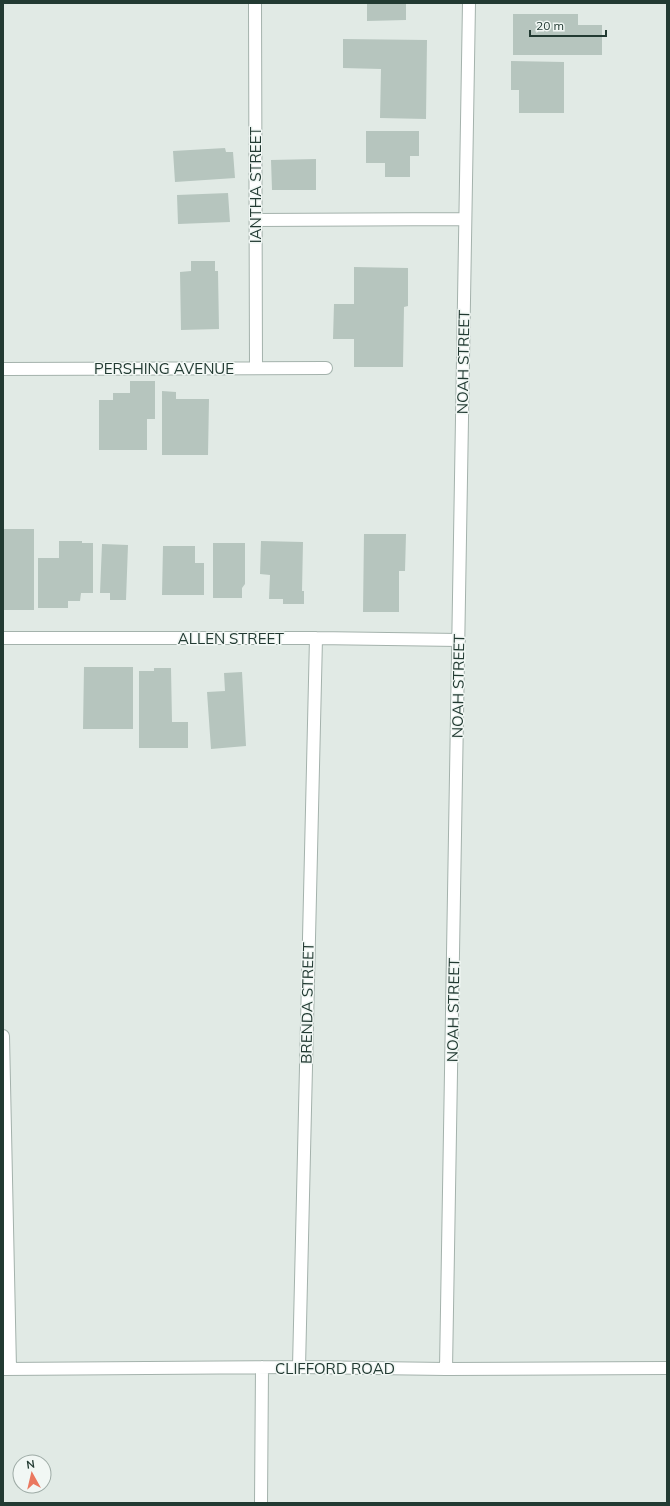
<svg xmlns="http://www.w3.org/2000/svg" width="670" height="1506" viewBox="0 0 670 1506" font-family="Mulish,sans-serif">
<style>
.building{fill:#b6c5be}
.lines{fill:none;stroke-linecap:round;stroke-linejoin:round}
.minor-casing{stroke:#a4b2ac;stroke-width:14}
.minor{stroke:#fff;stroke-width:12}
.labels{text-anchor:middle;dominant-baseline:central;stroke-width:3;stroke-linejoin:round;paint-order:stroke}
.street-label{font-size:15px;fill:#223a32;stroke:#f1f7f4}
</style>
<rect width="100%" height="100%" fill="#e1eae5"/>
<path class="building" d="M367,3H406V20L367,21Z
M513,14H578V25H602V55H513Z
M343,39L427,40L426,119L380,118L381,69L343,68Z
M511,61L564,62V113H519V90H511Z
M366,131H419V156H410V177H385V163H366Z
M225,148L226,152H233L235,178L175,182L173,151Z
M316,159V190H272L271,160Z
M228,193L230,222L178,224L177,195Z
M191,261H215V271H218L219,329L181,330L180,272L191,271Z
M354,267L408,268V306L404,307L403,367H354V339H333L334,304H354Z
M130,381H155V419H147V450H99V400H113V393H130Z
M162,391L176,392V399H209L208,455H162Z
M3,529H34V610H3Z
M364,534H406L405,571H399V612H363Z
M59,541H82V543H93V593H81L80,601H68V608H38V558H59Z
M261,541L303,542L302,591H304V604H283V599H269L270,575L260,574Z
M213,543H245V584L242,588V598H213Z
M102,544L128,545L126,600H110V593H100Z
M163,546H195V563H204V595H162Z
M84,667H133V729H83Z
M154,668H171L172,722H188V748H139V671H154Z
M242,672L246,746L211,749L207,692L225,691L224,673Z"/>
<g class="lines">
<defs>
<path id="minor" d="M255,3L256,367
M256,220L465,219
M3,369L326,368
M3,638H316L459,640
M3,1036L10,1369
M299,1367L316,638
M3,1369L299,1367L446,1369L667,1368
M446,1369L469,3
M261,1503L262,1367"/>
</defs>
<use href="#minor" class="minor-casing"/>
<use href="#minor" class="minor"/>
</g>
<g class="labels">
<g class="street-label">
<text transform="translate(255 185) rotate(-90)">IANTHA STREET</text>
<text transform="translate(463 362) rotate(-89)">NOAH STREET</text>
<text x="164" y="368">PERSHING AVENUE</text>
<text x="231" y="638">ALLEN STREET</text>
<text transform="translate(458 686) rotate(-89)">NOAH STREET</text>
<text transform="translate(307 1003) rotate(-89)">BRENDA STREET</text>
<text transform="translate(453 1010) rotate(-89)">NOAH STREET</text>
<text x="335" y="1368">CLIFFORD ROAD</text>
</g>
</g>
<rect width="670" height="1506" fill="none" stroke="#223a32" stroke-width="8"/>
<g transform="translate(32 1474) rotate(352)"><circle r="19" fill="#f1f7f4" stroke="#9eaba6"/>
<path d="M0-3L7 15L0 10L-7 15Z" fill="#ea785f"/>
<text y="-6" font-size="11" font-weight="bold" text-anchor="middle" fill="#223a32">N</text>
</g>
<path d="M530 30v6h76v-6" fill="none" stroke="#223a32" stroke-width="2"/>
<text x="536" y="30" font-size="12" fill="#223a32" stroke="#f1f7f4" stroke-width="3" paint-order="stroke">20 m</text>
</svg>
